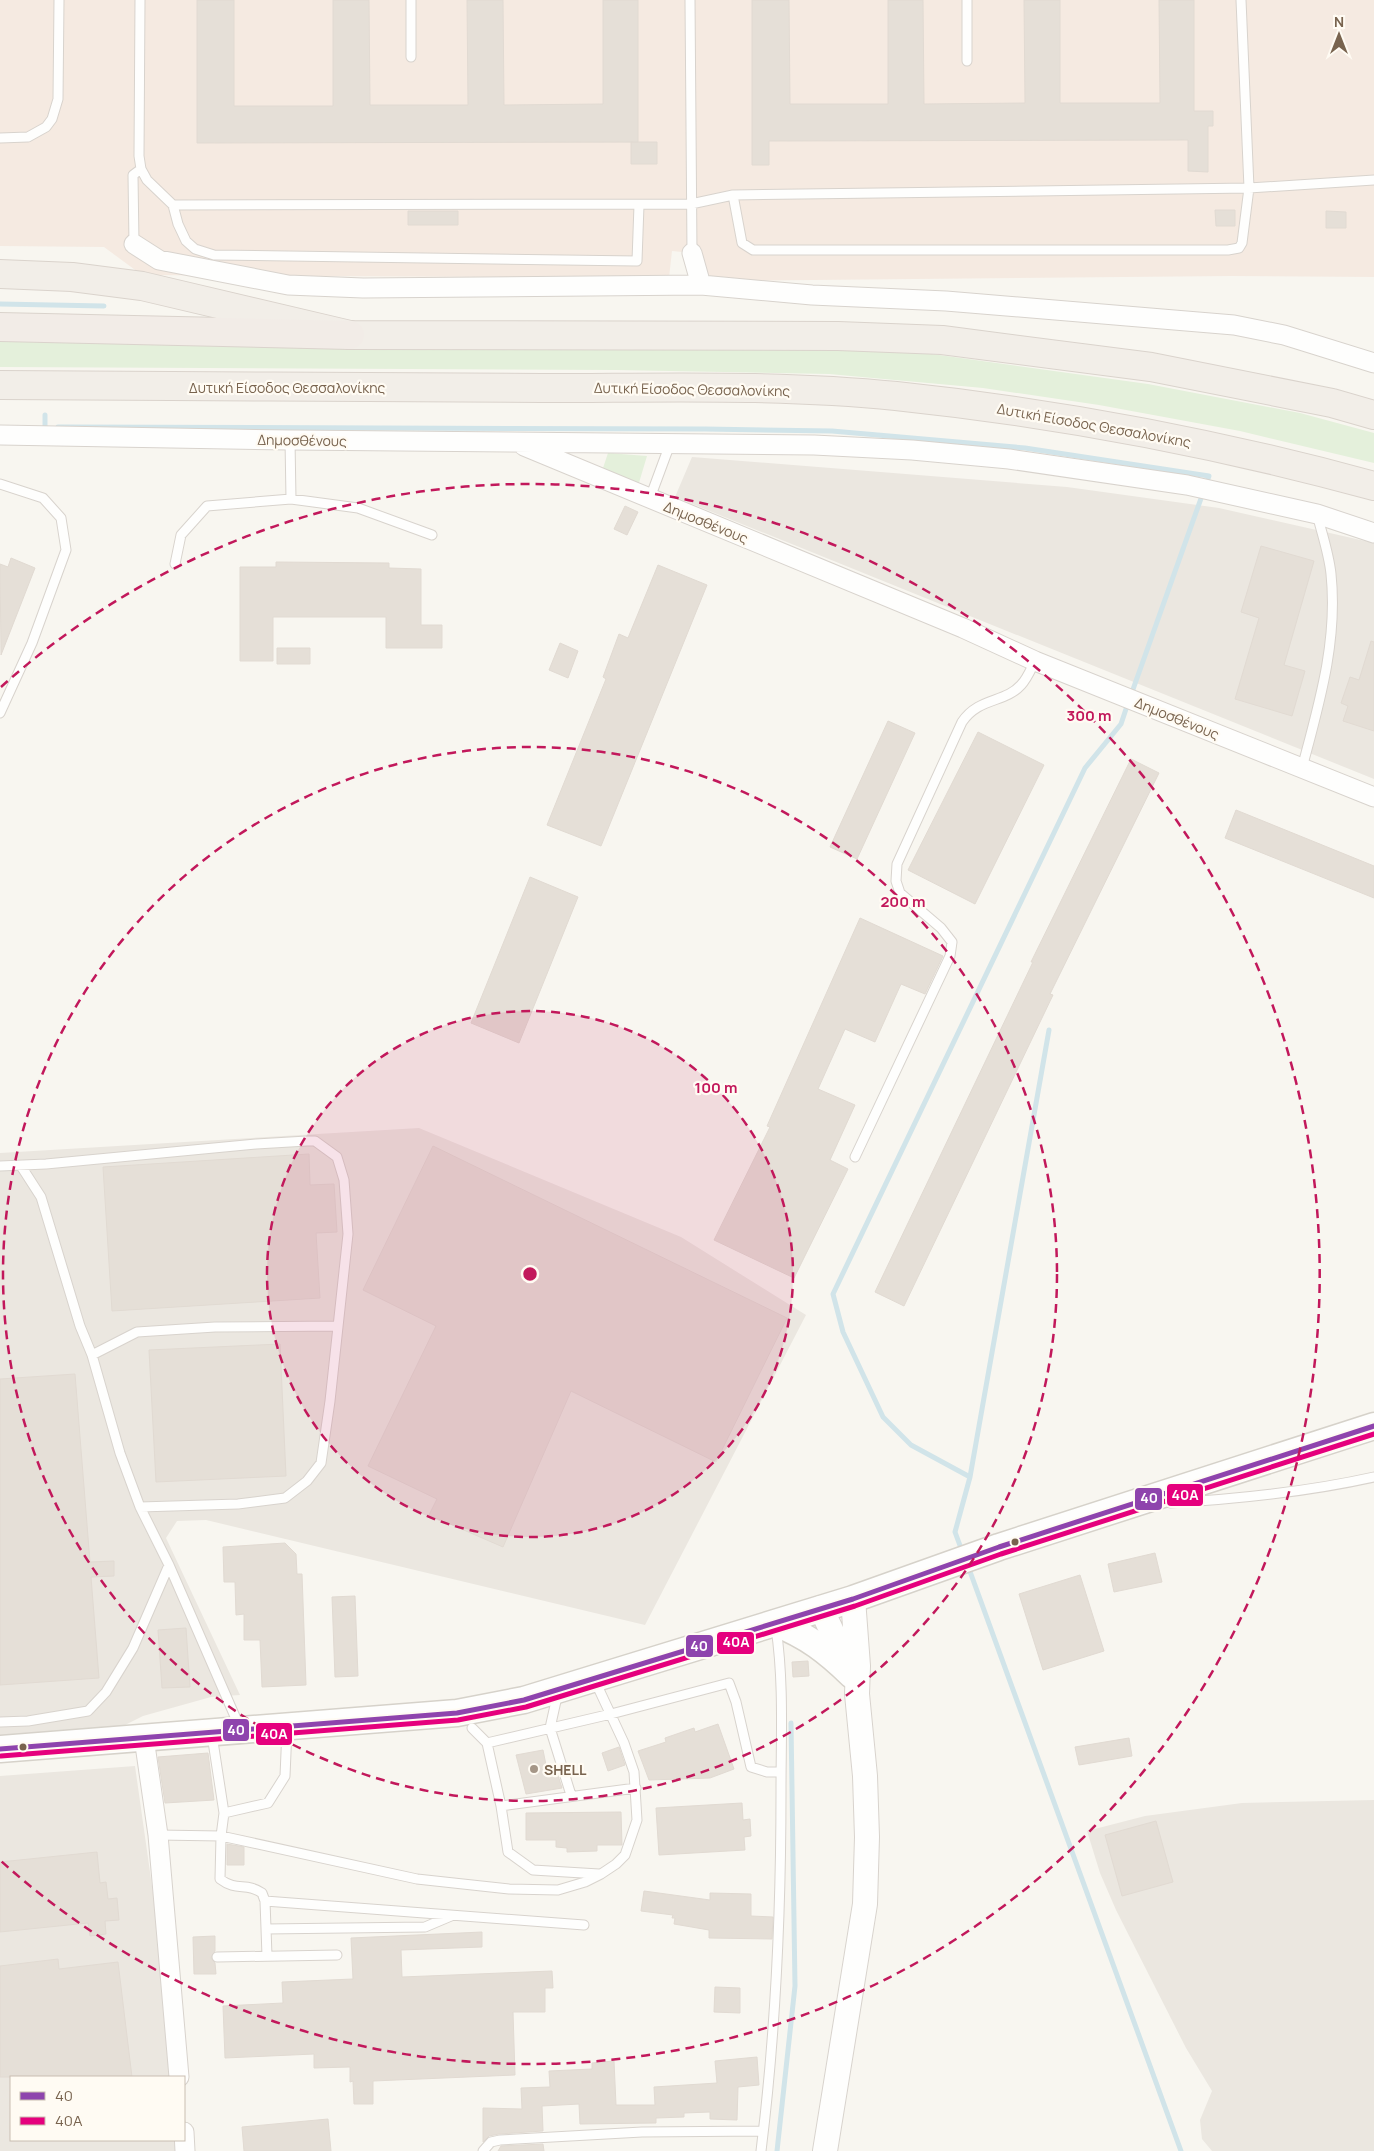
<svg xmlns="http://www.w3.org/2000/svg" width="1374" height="2151" viewBox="0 0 1374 2151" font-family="Manrope,sans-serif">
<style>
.commercial{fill:#f5eae1}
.industrial{fill:#ebe7e0}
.green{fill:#e4f0db}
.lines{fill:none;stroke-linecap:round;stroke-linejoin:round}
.stream{stroke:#d1e4e9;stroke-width:5}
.building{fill:#e5dfd7;stroke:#e1dad2}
.service-casing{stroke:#d8d3cd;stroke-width:11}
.minor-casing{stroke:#d8d3cd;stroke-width:21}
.tertiary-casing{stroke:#d8d3cd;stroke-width:26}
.secondary-casing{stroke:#d6d2ca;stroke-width:29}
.trunk-casing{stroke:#dad3cc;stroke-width:30}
.motorway-casing{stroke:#dad3cc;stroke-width:30}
.service{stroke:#fefefd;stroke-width:9}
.minor{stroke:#fefefd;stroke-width:19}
.tertiary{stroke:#fefefd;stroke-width:24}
.secondary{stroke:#fefefd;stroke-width:26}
.trunk{stroke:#f2eee8;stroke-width:28}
.motorway{stroke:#f2ece7;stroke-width:28}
.bus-1-casing{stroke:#fffbf3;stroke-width:9}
.bus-2-casing{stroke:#fffbf3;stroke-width:9}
.bus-1{stroke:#8e44ad;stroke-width:5}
.bus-2{stroke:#e5007d;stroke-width:5}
.ring{fill:none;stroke:#c2185b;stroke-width:2.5;stroke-dasharray:9 6}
.bus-dot{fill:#78634e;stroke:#fffbf3;stroke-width:2}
.poi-dot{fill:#a59687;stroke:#fffbf3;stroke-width:2}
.labels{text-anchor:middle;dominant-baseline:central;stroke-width:4.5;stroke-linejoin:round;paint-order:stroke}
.street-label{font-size:14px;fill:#78634e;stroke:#fffbf3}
.poi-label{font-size:14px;font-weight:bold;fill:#78634e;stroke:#fffbf3;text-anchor:start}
.centre{fill:#c2185b;stroke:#fffbf3;stroke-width:2.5}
.ring-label{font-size:15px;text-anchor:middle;font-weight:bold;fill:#c2185b;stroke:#fffbf3;stroke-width:4.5;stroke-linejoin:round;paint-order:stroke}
.line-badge{stroke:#fffbf3;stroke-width:2}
.badge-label{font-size:14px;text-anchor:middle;font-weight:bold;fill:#fff}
</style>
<rect width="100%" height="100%" fill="#f8f6f0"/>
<path class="commercial" d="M0,0H1374V277L1231,276L705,281L702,254L672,251L669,278L142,275L104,247L0,246Z"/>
<path class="industrial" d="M692,457L1067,487L1219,508L1374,543V779L675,497Z
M419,1128L681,1237L806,1315L645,1625L206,1520L177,1521L166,1538L240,1695L211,1697L143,1716L107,1734L0,1745V1153Z
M135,1766L179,2077H11V2140H184V2112L189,2151H0V1776Z
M1374,1800V2151H1212L1202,2139L1200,2120L1212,2091L1186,2048L1116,1910L1100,1873L1087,1831L1145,1816L1242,1803Z"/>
<path class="green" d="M0,339L896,349L1148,384L1300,413L1374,433V463L1240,431L1099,405L983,388L829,374L616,370L0,367Z
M608,453L647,456L638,486L602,471Z"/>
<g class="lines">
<path class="stream" d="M0,304L104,306
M45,427V415
M58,427L705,429L832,431L1025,448L1209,476L1131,695
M970,1477L1049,1030
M962,1551L955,1532L970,1477L911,1445L883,1417L843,1332L833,1294L1085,768L1121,724L1128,703
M968,1566L1181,2151
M777,2151L795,1986L791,1723"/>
</g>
<path class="building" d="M197,0H234V106H333V0H369L370,105H468L467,0H503L504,105L603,104V0H638V142L197,143Z
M752,0H789L790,104H888V0H923L924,104L1025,103L1024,0H1060V103H1160L1159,0H1194V111H1213V126H1208V172L1188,171V140L769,141V165H752Z
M631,142H657V164H631Z
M1215,210H1235V226H1216Z
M408,211H458V225H408Z
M1326,211L1346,212V228H1326Z
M625,506L638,512L627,535L614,529Z
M1261,546L1314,561L1284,665L1305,671L1292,716L1235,699L1259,618L1241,612Z
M11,558L35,568L1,655L0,564L8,567Z
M276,562L389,563V568L421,569V625H442V648H386V617H273V661H240V567H276Z
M658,565L707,585L601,846L547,825L606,679L603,677L619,634L628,638Z
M1371,641L1374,642V731L1343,721L1348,706L1341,703L1350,677L1359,680Z
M560,643L578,651L568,678L549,670Z
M277,648H310V664H277Z
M888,721L915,733L857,859L830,847Z
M978,732L1044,765L975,904L908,870Z
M1131,759L1159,773L1050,994L1053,995L904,1306L875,1292L1033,962H1031Z
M1236,810L1374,866V898L1225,838Z
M530,877L578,897L519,1043L471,1023Z
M860,918L943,956L925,994L901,984L875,1042L845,1029L818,1089L855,1105L830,1160L848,1169L794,1278L714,1240L770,1127L767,1126Z
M433,1146L787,1318L716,1462L571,1391L503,1547L429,1515L437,1499L368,1466L436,1326L363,1290Z
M309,1154L310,1185L334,1184L337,1232L316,1233L320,1298L112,1311L103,1167Z
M280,1344L286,1476L156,1482L149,1350Z
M75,1374L90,1562L114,1561V1576L91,1577L99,1678L0,1685V1379Z
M285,1543L296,1554L297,1574H302L306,1685L262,1687L260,1640H244V1614L236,1615L235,1582H224L223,1547Z
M1155,1553L1162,1582L1114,1592L1108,1564Z
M1080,1575L1104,1651L1043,1670L1019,1594Z
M355,1596L358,1676L335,1677L332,1597Z
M186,1628L190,1687L162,1688L158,1630Z
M808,1661L809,1676L793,1677L792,1662Z
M718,1724L734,1769L710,1778L649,1780L638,1751L666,1742L665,1738L694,1728L695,1732Z
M1129,1738L1132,1756L1079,1765L1075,1747Z
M619,1747L625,1765L608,1771L602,1753Z
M543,1750L547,1770L556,1769L562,1788L526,1794L516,1755Z
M208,1753L214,1800L165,1803L158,1757Z
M742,1803L743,1820L750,1819L751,1836L744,1837L745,1850L659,1855L656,1808Z
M621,1812L622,1845H597V1851L567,1852V1848L556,1847V1840H526V1813Z
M1156,1821L1173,1882L1122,1896L1105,1835Z
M227,1844L244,1847V1865H227Z
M97,1852L100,1883L106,1882L108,1899L117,1898L119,1920L105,1921L106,1934L90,1936L88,1923L0,1932V1862Z
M644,1891L710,1900V1893L751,1894V1916L773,1917L772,1939L709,1938V1930L674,1924L675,1918H672L673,1915L641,1911Z
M482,1932V1947L401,1950L402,1977L552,1971L553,1988H545V2012H513L515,2075L373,2081V2104H354L353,2081L350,2082V2067L314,2068V2054L225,2058L223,2006L283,2003L282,1982L353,1979L351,1938Z
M215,1936V1951L211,1958L215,1963L216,1974H194L193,1937Z
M58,1959L59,1969L118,1962L132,2077H0V1966Z
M715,1987L740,1988V2013L714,2012Z
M757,2057L759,2085L738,2087L737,2120L710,2119V2112L684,2113V2117L656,2118V2123L580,2124L579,2104L542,2106L543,2131L499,2134L489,2136L483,2142V2108L522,2109L521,2088L550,2087L549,2071L592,2069V2063L614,2061L616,2105H655L654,2087L717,2083L715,2061Z
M328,2119L331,2151H244L242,2127Z
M543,2144L544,2151H498L501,2146Z"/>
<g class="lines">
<defs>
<path id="service" d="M140,0L139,156L141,169L147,180L173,205L178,224L186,241L195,249L214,255L637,261L639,205
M411,0V57
M690,0L692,253
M967,61V0
M0,138L28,137L46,127L52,119L58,99L59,0
M733,195L742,243L753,250H1228L1239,248L1242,243L1249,188L1241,0
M173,205L691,204L733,195L1249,188L1374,180
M134,244L133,175L141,169
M290,440L291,499
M0,484L43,498L61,518L66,550L32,643L0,713
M650,498L670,444
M175,564L181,535L207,506L291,499L358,508L432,535
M1302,768C1319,704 1338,641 1331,574C1329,554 1322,534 1317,514
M855,1157L950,956L952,942L941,928L900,893L896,881L897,864L962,722C979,697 1005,703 1021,685C1027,679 1031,669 1035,661
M0,1166L46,1164L256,1144L307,1141H315L337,1157L344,1180L348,1234L330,1401L321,1463L307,1481L285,1498L238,1504L140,1507
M21,1166L41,1197L80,1326L92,1355L120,1453L140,1507L169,1565L240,1728
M92,1355L137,1332L215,1327L338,1326
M1170,1503C1238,1499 1307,1492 1374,1477
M558,1692L550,1728L571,1795
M0,1722L28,1721L88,1711L106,1692L133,1648L169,1565
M472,1728L487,1743L501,1806L508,1852L533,1870L599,1874
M212,1735L224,1813L221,1836L220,1879C237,1892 246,1882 262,1893L265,1901L267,1956
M487,1743L611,1714L729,1683L736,1702L751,1767L767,1772H781
M501,1806L636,1788
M224,1813L268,1803L285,1776L287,1729
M158,1835L221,1836L417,1879L509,1889L558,1890L585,1882L601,1874L616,1864L625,1855L637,1820L634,1772L624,1743L595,1681
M265,1901L584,1925
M266,1929L425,1927L451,1916
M217,1957L337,1955
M483,2151L491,2142L500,2140L642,2132L763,2131
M761,2151C776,2031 781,1912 781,1791C781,1737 784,1682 776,1628"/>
<path id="minor" d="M134,244L159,260L288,285L363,288L701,285
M692,253L701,285L812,295L946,301L1234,325L1284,335L1374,363
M0,435L290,440L814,445L912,450L1009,459L1187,485L1317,514L1374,533
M524,446L963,628L1035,661L1374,797
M144,1738L158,1835L179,2077
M184,2132L185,2151"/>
<path id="tertiary" d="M821,1608L851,1673
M825,2151L865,1904L867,1837L865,1776L857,1694L858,1666L853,1599"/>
<path id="secondary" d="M775,1623C808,1636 827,1651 852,1675
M0,1749L457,1713L524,1700L853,1599L999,1547L1374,1426"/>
<path id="trunk" d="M0,274L72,277L142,286L350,335L838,336L942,340L1151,367L1332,403L1374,415
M0,385C181,386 361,387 542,388C660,388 779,384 896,396C1058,413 1217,443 1374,486"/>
<path id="motorway" d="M0,327L350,335"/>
</defs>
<use href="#service" class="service-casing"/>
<use href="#minor" class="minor-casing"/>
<use href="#tertiary" class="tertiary-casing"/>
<use href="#secondary" class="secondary-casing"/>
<use href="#trunk" class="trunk-casing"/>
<use href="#motorway" class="motorway-casing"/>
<use href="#service" class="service"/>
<use href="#minor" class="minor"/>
<use href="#tertiary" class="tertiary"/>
<use href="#secondary" class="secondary"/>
<use href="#trunk" class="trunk"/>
<use href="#motorway" class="motorway"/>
<defs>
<path id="bus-1" d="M0,1749L457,1713L524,1700L853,1599L999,1547L1374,1426"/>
<path id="bus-2" d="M1,1756L458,1720L526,1707L855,1606L1001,1554L1374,1434"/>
</defs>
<use href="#bus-1" class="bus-1-casing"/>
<use href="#bus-2" class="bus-2-casing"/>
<use href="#bus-1" class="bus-1"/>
<use href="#bus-2" class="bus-2"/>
</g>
<circle cx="530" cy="1274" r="263" fill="#c2185b" fill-opacity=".12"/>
<g class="ring">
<circle cx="530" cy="1274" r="263"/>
<circle cx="530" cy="1274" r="527"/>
<path d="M1 687A790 790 0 1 1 1 1861"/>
</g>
<g class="bus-dot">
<circle cx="1015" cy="1542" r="4.5"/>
<circle cx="23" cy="1747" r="4.5"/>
</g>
<circle class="poi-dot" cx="534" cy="1769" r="5"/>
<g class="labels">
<g class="street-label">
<text x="287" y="387">Δυτική Είσοδος Θεσσαλονίκης</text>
<text transform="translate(692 389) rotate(1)">Δυτική Είσοδος Θεσσαλονίκης</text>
<text transform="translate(1094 425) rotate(10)">Δυτική Είσοδος Θεσσαλονίκης</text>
<text transform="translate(302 440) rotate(1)">Δημοσθένους</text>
<text transform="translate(706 522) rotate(22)">Δημοσθένους</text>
<text transform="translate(1177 718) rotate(22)">Δημοσθένους</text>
</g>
<g class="poi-label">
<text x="544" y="1769">SHELL</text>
</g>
</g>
<circle cx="530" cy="1274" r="8" class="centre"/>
<g class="ring-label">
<text x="1089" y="721">300 m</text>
<text x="903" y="907">200 m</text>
<text x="716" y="1093">100 m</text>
</g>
<g class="line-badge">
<rect x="1166" y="1483" width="38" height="24" rx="5" fill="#e5007d"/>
<rect x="1134" y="1487" width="29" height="24" rx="5" fill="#8e44ad"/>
<rect x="716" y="1631" width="39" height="24" rx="5" fill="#e5007d"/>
<rect x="685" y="1634" width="29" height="24" rx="5" fill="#8e44ad"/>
<rect x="222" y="1718" width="28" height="24" rx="5" fill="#8e44ad"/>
<rect x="255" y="1722" width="38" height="24" rx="5" fill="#e5007d"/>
</g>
<g class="badge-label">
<text x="1185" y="1500">40Α</text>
<text x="1149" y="1503">40</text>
<text x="736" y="1647">40Α</text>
<text x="699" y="1651">40</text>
<text x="236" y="1735">40</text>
<text x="274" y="1739">40Α</text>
</g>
<rect x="10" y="2076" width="175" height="65" fill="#fffbf3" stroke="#c9beb1"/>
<rect x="20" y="2092" width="25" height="8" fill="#8e44ad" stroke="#c9beb1"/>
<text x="55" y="2101" font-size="15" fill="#78634e">40</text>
<rect x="20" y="2117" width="25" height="8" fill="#e5007d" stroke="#c9beb1"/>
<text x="55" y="2126" font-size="15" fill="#78634e">40Α</text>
<g transform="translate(1339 35)" stroke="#fffbf3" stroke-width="4" paint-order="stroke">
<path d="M0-4L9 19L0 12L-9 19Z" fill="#78634e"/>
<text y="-8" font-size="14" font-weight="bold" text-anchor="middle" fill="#78634e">N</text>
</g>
</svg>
